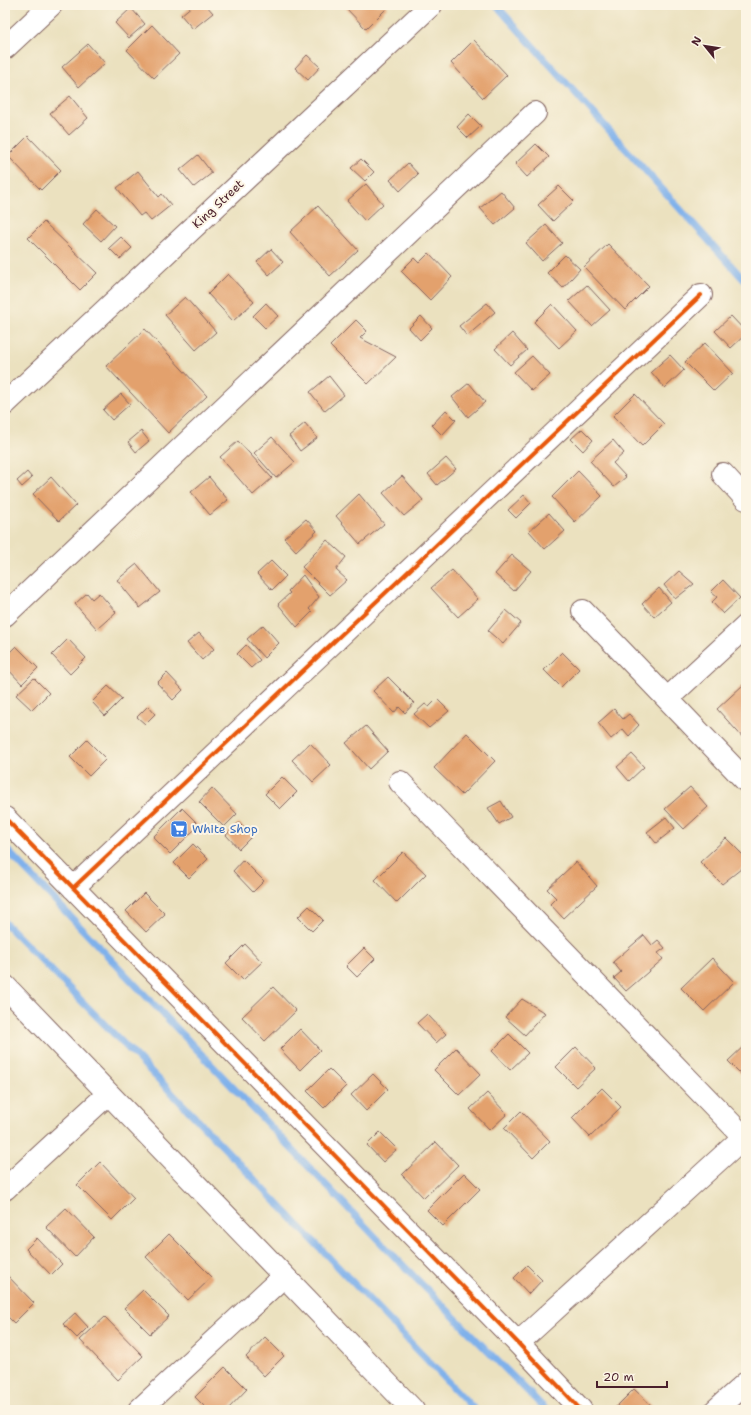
<svg xmlns="http://www.w3.org/2000/svg" width="751" height="1415" viewBox="0 0 751 1415" font-family="'Shantell Sans',sans-serif">
<style>
.lines{fill:none;stroke-linecap:round;stroke-linejoin:round}
.stream{stroke:#7fb1eb;stroke-width:7}
.building{fill:#e3a16d}
.minor-casing{stroke:#82635f;stroke-width:24}
.minor{stroke:#fff;stroke-width:22}
.cycleway-casing{stroke:#fcf5e5;stroke-width:6}
.cycleway{stroke:#e8590c;stroke-width:4}
.labels{text-anchor:middle;dominant-baseline:central;stroke-width:4;stroke-linejoin:round;paint-order:stroke}
.street-label{font-size:12px;fill:#4a1f2b;stroke:#fcf5e5}
.shop-label{font-size:12px;fill:#366cbe;stroke:#fcf5e5;text-anchor:start}
</style>
<rect width="100%" height="100%" fill="#fcf5e5"/>
<filter id="ink" filterUnits="userSpaceOnUse"><feTurbulence type="fractalNoise" baseFrequency=".025" numOctaves="2"/><feDisplacementMap in="SourceGraphic" scale="8" xChannelSelector="R" yChannelSelector="G"/><feConvolveMatrix kernelMatrix="1 2 1 2 8 2 1 2 1" color-interpolation-filters="sRGB"/></filter>
<filter id="wash" filterUnits="userSpaceOnUse"><feTurbulence type="fractalNoise" baseFrequency=".012" numOctaves="4" result="noise"/><feDisplacementMap in="SourceGraphic" scale="16" xChannelSelector="R" yChannelSelector="G"/><feGaussianBlur stdDeviation="0.9" result="paint"/><feColorMatrix in="noise" values="0 0 0 0 0 0 0 0 0 0 0 0 0 0 0 0 0 1.4 0 .05"/><feComposite in="paint" operator="in"/></filter>
<g filter="url(#wash)">
<rect width="100%" height="100%" fill="#ebe1bf"/>
<g class="lines">
<path class="stream" d="M496,5L746,282
M5,848L386,1248L546,1410
M5,923L166,1087L475,1410"/>
</g>
<g id="blocks">
<path class="building" d="M193,5H206L213,13L193,29L181,15Z
M343,5H386L388,7L366,29Z
M131,8L145,24L129,38L115,23Z
M152,25L179,54L154,78L127,50Z
M474,40L507,75L483,98L451,63Z
M88,44L105,63L79,87L62,67Z
M307,55L320,67L308,80L295,68Z
M70,96L88,118L69,135L50,113Z
M469,114L481,126L468,138L457,127Z
M28,136L61,170L41,190L8,156Z
M536,144L549,157L527,177L515,164Z
M198,155L212,173L194,187L180,170Z
M361,159L374,172L365,181L351,168Z
M408,163L418,174L400,191L390,180Z
M138,171L159,197L162,194L171,205L151,221L144,213L140,216L117,188Z
M366,184L383,204L365,221L347,201Z
M559,186L574,201L553,221L538,205Z
M501,191L515,208L495,225L480,208Z
M318,206L358,250L330,276L290,232Z
M97,209L115,226L101,241L83,224Z
M44,222L97,273L80,290L28,238Z
M546,225L562,243L542,261L526,243Z
M121,237L132,248L120,259L109,248Z
M608,244L649,286L625,310L584,267Z
M271,249L283,262L269,275L257,262Z
M429,253L452,277L430,300L401,271L414,258L419,263Z
M565,255L580,269L563,288L547,273Z
M228,274L254,302L233,321L208,294Z
M587,285L610,310L592,326L569,301Z
M185,297L216,332L196,350L165,315Z
M266,303L278,316L265,328L253,316Z
M487,303L495,312L467,336L459,326Z
M552,304L577,331L559,348L534,322Z
M421,316L432,328L420,340L409,328Z
M731,316L746,332V334L731,348L715,331Z
M356,320L367,331L360,338L396,357L368,384L330,346Z
M145,329L207,396L168,433L106,366Z
M512,333L527,350L510,365L495,349Z
M705,343L733,373L714,391L685,362Z
M670,355L684,370L665,388L651,372Z
M532,356L550,375L532,391L514,372Z
M329,376L344,395L325,411L310,392Z
M469,383L485,402L468,417L452,397Z
M121,394L130,404L112,420L103,410Z
M635,394L664,424L642,446L613,416Z
M446,410L456,420L442,435L432,425Z
M305,423L317,438L300,451L289,436Z
M582,429L593,440L583,451L571,439Z
M141,431L149,441L136,452L128,442Z
M272,437L295,462L276,478L254,453Z
M613,440L624,453L613,463L626,477L614,487L590,461Z
M238,441L272,478L253,495L220,457Z
M446,458L456,469L437,485L428,474Z
M578,471L602,496L575,522L552,497Z
M27,472L32,478L22,487L17,481Z
M402,476L423,500L404,516L383,493Z
M51,477L76,505L59,521L33,494Z
M209,477L228,500L210,515L191,492Z
M359,494L384,524L360,544L336,516Z
M524,495L531,503L516,518L508,510Z
M549,513L565,531L545,549L529,531Z
M306,519L317,531L296,551L284,538Z
M327,540L346,557L336,570L347,580L330,595L302,567Z
M512,555L531,571L514,591L495,574Z
M271,561L286,576L272,590L257,574Z
M137,564L160,592L140,608L117,580Z
M452,570L478,599L458,617L431,588Z
M679,571L694,584L675,599L664,585Z
M303,575L319,597L309,609L312,612L297,627L278,604L290,593L288,591Z
M723,580L740,598L723,614L712,602L717,597L711,592Z
M659,588L671,602L654,617L642,604Z
M87,593L92,599L99,593L116,612L97,629L75,604Z
M506,610L521,623L503,644L488,631Z
M263,625L279,643L264,658L247,639Z
M199,633L214,649L202,660L187,643Z
M68,639L86,658L70,674L52,655Z
M246,645L260,660L251,668L237,654Z
M16,646L38,668L22,684L5,666V657Z
M562,652L579,669L561,687L544,670Z
M167,673L183,690L173,700L157,683Z
M388,677L414,703L405,713L399,707L394,713L373,691Z
M34,678L49,693L32,710L16,695Z
M743,685L746,689V741L717,709Z
M108,686L122,699L105,716L92,702Z
M437,699L449,711L429,728L414,714L425,704L429,707Z
M148,706L155,714L145,724L137,717Z
M614,709L623,719L629,714L639,725L629,736L623,729L611,739L598,723Z
M366,726L388,751L369,769L346,743Z
M467,733L495,761L462,795L434,768Z
M87,740L106,759L89,776L70,757Z
M310,743L331,765L313,782L292,760Z
M632,754L644,767L629,781L617,767Z
M282,777L297,792L280,809L265,794Z
M690,787L708,807L684,829L665,809Z
M212,788L237,814L224,827L199,802Z
M501,801L511,817L499,824L488,808Z
M182,808L199,825L170,854L153,837Z
M666,817L675,828L656,843L647,832Z
M239,823L252,836L239,849L226,835Z
M726,838L746,858V865L722,884L700,862Z
M193,844L208,859L189,878L174,863Z
M403,852L426,874L397,903L375,880Z
M243,860L264,881L253,892L233,871Z
M576,862L597,886L563,918L550,904L556,898L547,889Z
M144,893L165,914L146,932L126,911Z
M309,906L323,920L312,931L298,917Z
M644,935L652,945L658,940L665,948L658,953L663,959L626,991L614,978L621,972L613,962Z
M245,944L262,962L243,980L226,963Z
M364,948L375,959L357,977L346,966Z
M712,958L734,982L704,1011L681,988Z
M273,987L296,1011L265,1041L242,1017Z
M522,999L545,1013L525,1035L505,1017Z
M427,1014L446,1034L436,1043L417,1023Z
M300,1029L320,1050L300,1070L280,1049Z
M509,1034L528,1053L510,1070L492,1051Z
M746,1044V1075L744,1077L728,1061Z
M576,1047L596,1068L576,1087L556,1067Z
M456,1048L481,1074L459,1095L434,1070Z
M329,1069L346,1086L324,1108L307,1091Z
M373,1074L388,1089L366,1111L351,1095Z
M602,1088L621,1107L590,1137L572,1118Z
M487,1093L507,1114L490,1130L470,1109Z
M521,1111L550,1141L533,1158L504,1128Z
M380,1132L397,1149L383,1162L367,1145Z
M436,1142L458,1165L424,1198L402,1175Z
M100,1162L134,1198L112,1220L77,1185Z
M464,1173L480,1189L443,1226L427,1210Z
M66,1208L94,1237L75,1257L46,1227Z
M169,1234L212,1277L188,1300L146,1257Z
M37,1238L62,1264L51,1275L26,1249Z
M527,1265L542,1280L529,1294L514,1278Z
M5,1273L34,1303L14,1323L5,1314Z
M143,1290L169,1316L150,1334L124,1308Z
M75,1313L88,1327L77,1338L63,1324Z
M105,1317L143,1356L118,1380L80,1340Z
M265,1337L284,1356L264,1376L246,1357Z
M225,1367L247,1389L227,1410H208L195,1397Z
M634,1389L654,1408L652,1410H613Z"/>
</g>
</g>
<g filter="url(#ink)">
<use href="#blocks" fill-opacity="0" stroke="#82635f" stroke-width="1"/>
<g class="lines">
<defs>
<path id="minor" d="M5,48L51,5
M5,404L431,5
M723,474L746,499
M583,611L746,781
M5,615L535,113
M668,698L746,626
M400,782L744,1137
M5,818L518,1343L581,1410
M73,888L701,295
M5,986L413,1410
M5,1189L108,1094
M518,1343L746,1135
M139,1410L284,1276
M716,1410L746,1383"/>
</defs>
<use href="#minor" class="minor-casing"/>
<use href="#minor" class="minor"/>
<defs>
<path id="cycleway" d="M5,818L518,1343L581,1410
M73,888L701,295"/>
</defs>
<use href="#cycleway" class="cycleway-casing"/>
<use href="#cycleway" class="cycleway"/>
</g>
</g>
<defs>
<symbol id="supermarket-square" viewBox="-11 -11 22 22"><rect x="-9" y="-9" width="18" height="18" rx="4" fill="#3f7fe0" stroke="#fcf5e5"/><path d="M-6-5.5h2.5l.6 2H6L4.5 2H-2.5L-4.4-4H-6ZM-1.5 3.2a1.3 1.3 0 1 0 .1 0ZM3 3.2a1.3 1.3 0 1 0 .1 0Z" fill="#fff"/></symbol>
</defs>
<g fill-rule="evenodd">
<use href="#supermarket-square" x="169" y="819" width="20" height="20"/>
</g>
<g class="labels">
<g class="street-label">
<text transform="translate(218 204) rotate(-43)">King Street</text>
</g>
<g class="shop-label">
<text x="192" y="829">White Shop</text>
</g>
</g>
<rect width="751" height="1415" fill="none" stroke="#fcf5e5" stroke-width="20"/>
<g transform="translate(705 46) rotate(300)" stroke="#fcf5e5" stroke-width="3" paint-order="stroke">
<path d="M0-3L7 15L0 10L-7 15Z" fill="#4a1f2b"/>
<text y="-6" font-size="11" font-weight="bold" text-anchor="middle" fill="#4a1f2b">N</text>
</g>
<path d="M597 1381v6h70v-6" fill="none" stroke="#4a1f2b" stroke-width="2"/>
<text x="603" y="1381" font-size="12" fill="#4a1f2b" stroke="#fcf5e5" stroke-width="3" paint-order="stroke">20 m</text>
</svg>
